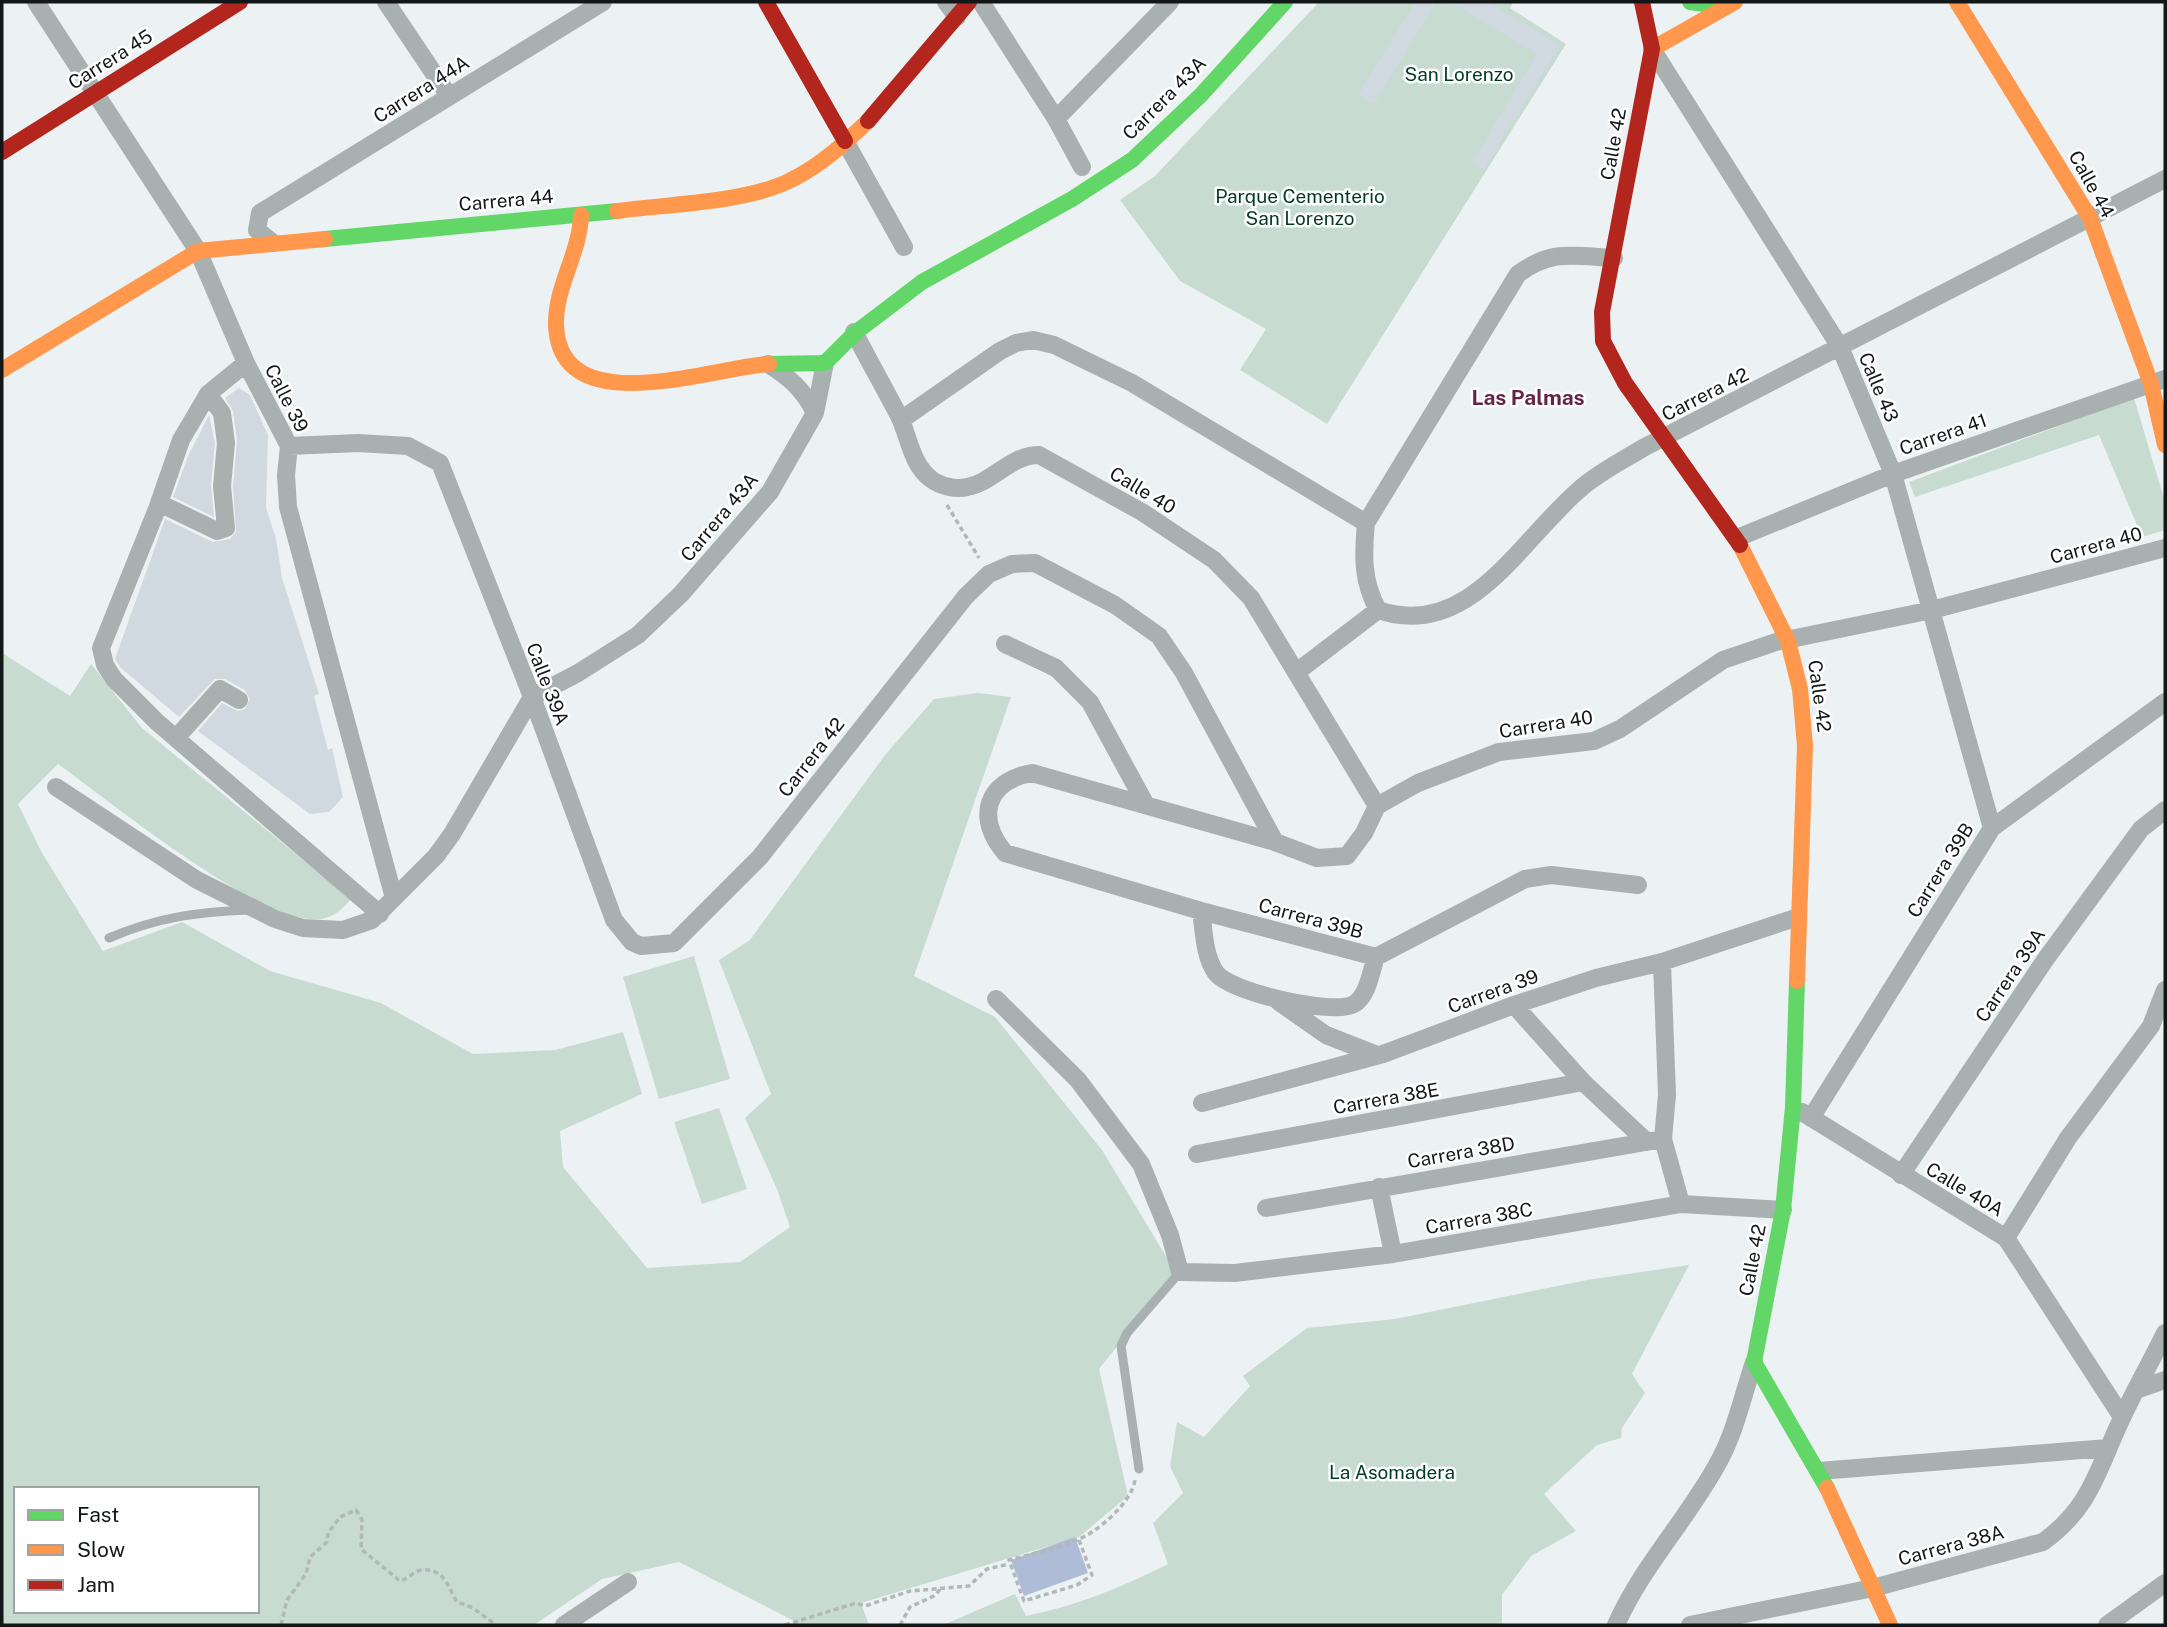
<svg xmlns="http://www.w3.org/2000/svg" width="2167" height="1627" viewBox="0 0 2167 1627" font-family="'Public Sans',sans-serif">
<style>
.green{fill:#c7dbd1;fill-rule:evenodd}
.water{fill:#afbcd7}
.building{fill:#cfd9df}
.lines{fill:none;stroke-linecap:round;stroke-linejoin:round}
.path{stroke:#b2b7b8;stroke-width:3.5;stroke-dasharray:5 3.5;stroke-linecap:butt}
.lane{stroke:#a8b1af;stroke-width:9}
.street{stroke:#a8b1af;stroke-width:18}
.fast{stroke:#63d668;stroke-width:16}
.slow{stroke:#ff974d;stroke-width:16}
.jam{stroke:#b3261e;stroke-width:16}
.labels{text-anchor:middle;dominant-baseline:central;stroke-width:5;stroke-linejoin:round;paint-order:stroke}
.street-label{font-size:19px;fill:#131718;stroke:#fff}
.park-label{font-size:19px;fill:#013a23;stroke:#fff}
.neighbourhood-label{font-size:21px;font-weight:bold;fill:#642548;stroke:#fff}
</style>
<rect width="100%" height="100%" fill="#ecf2f4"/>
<path class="green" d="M1319,2H1513L1510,8L1566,44L1327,424L1240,370L1266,329L1180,281L1120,200L1155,176Z
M2134,398L2165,502V530L2142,537L2099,435L1915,497L1909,482Z
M2,653L70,696L91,664L142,728L351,899C344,907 337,915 325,918C271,934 106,798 58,764L18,804L42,853L103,951L182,922L270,971L381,1003L473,1054L555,1050L623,1032L642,1094L560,1131L563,1167L647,1268L740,1262L790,1227L777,1189L745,1118L771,1094L719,960L750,940L885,755L934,699L978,693L1011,697L914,976L995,1017L1102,1150L1176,1273L1099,1369L1128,1496L1079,1537L861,1603L869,1625H788L796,1622L679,1562L602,1579L534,1625H2ZM16,1489H257V1611H16Z
M694,956L730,1079L659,1099L623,977Z
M719,1108L747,1189L702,1204L674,1122Z
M1689,1265L1632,1374L1645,1393L1622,1428L1621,1438L1597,1445L1544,1494L1576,1531L1531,1556L1502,1595V1625H943L1015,1594L1026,1616C1076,1606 1122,1587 1168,1564L1153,1523L1183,1493L1170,1466L1177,1422L1204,1437L1250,1386L1243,1376L1307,1328L1395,1319L1587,1280Z"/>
<path class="water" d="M1075,1537L1088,1573L1024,1596L1011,1560Z"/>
<path class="building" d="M1415,2H1436L1374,104L1358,95Z
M1450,2H1489L1560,45L1484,170L1472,162L1537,54Z
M239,388L250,395L268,435L266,507L276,539L282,578L319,694L314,696L328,750L332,748L343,797L329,812L310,814L198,731L222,703L238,711L245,709L250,699L245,690L225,679H215L179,717L121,668L115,659L165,519L213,542L230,539L236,532L233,486L237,441L233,411L225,398Z
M209,415L215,443L211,485L214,517L173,497L188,456Z"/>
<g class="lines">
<path class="path" d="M947,505L979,558
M1079,1540L1092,1575L1077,1585L1024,1601L1009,1560C1031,1554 1056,1549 1077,1540C1098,1532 1132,1502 1135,1480
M281,1625L287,1600L306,1574L310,1557L327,1542L328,1533L340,1517L356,1510L362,1520L361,1549L400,1581C407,1579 415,1571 421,1570C444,1568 447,1585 457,1602L473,1608L496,1625
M785,1625L856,1603L865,1606L910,1591L969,1586L987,1569L1009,1564
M900,1625L910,1607L936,1595L940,1589"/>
<path class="lane" d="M109,938C158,917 197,912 250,910
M1139,1469L1121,1346L1127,1333L1180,1272"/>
<path class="street" d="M36,2L198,251L246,363L289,446L286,475L288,507L394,898
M386,2L449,96
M946,2L957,17
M981,2L1056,119L1082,167
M1652,49L1840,347L1893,474L1992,828
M1056,119L1170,2
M845,141L904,247
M273,243L257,230L260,213L603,2
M854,332C869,361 885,389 900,418C909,438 912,465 931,479C940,486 956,490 967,487C994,482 1010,455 1039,455L1142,512L1214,560L1251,598L1377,806
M246,363L208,394L181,440L157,509L101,648L105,665L114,679L157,722L380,914
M768,364C790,378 803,389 815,413
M901,420L1000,351L1016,343L1033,340L1054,345L1132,383L1366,523
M289,446L358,443L408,446L440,463L532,697L614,920L632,942L641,946L674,943L760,857L966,596L989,574L1012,564L1035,563L1115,605L1159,636L1184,673L1275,842
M159,503L217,531L226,528L222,486L226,443L222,413L208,394
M1737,538L1893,474L2165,379
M1378,610C1469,641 1520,540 1580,489C1598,473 1622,461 1643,448L2165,179
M1378,610C1362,581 1363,555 1366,523L1518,274C1552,249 1573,256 1614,258
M1005,644L1056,668L1090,702L1146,805
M1298,671L1378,610
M176,738L220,689L239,700
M56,787L197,880L275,919L303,928L343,930L372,920L436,856L452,834L532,697L578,673L638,635L681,594L770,492L815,413L825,363
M1638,885L1551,875L1525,879L1376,957L1201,911L1005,853C975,818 986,781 1032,773L1275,842L1317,858L1347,856L1364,833L1377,806L1418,783L1499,752L1594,741L1620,729L1723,660L1776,642L1932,610L2165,548
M1201,911C1204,931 1204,956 1216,973C1230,992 1333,1016 1354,1004C1368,996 1371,971 1376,957
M1662,962L1667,1095L1663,1139L1681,1204
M996,999L1078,1080L1141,1164L1170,1235L1180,1272L1235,1273L1393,1254L1681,1204L1783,1210
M1279,1002L1326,1035L1377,1055
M1514,1005L1583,1082L1647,1142
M1202,1103L1383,1054L1514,1005L1596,978L1662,962L1798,917
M1802,1112L2006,1238L2122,1417
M1811,1118L1992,828L2165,702
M1197,1154L1583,1082
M1901,1175L2045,960L2141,829L2165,810
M1379,1187L1393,1254
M1266,1208L1663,1139
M2006,1238L2068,1138L2151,1026L2165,990
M2139,1389L2165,1380
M1819,1471L2108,1448
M564,1625L628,1582
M1616,1625C1642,1566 1687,1520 1718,1463C1735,1433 1743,1395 1754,1362
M1690,1625L1873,1588L2043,1542C2091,1507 2097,1471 2121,1420C2134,1391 2151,1362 2165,1333
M2107,1625L2165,1583"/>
<path class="fast" d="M1690,2L1725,7
M325,239L617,211
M769,364L825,363L855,333L922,282L1072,199L1132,160L1201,95L1285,2
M1797,981L1793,1107L1783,1210L1754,1362L1827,1488"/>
<path class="slow" d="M1957,2L2090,218L2151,384L2165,445
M1652,49L1735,2
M617,211C668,204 746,203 791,180C820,166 845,143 868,121
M581,215C580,253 555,287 556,325C560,424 712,367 769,364
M2,370L198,251L325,239
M1740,545L1788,641L1800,689L1805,746L1797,981
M1827,1488L1890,1625"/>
<path class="jam" d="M766,2L845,141
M1642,2L1652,49L1602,312L1603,341L1625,383L1740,545
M868,121L969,2
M2,152L240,2"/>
</g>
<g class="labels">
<g class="street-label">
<text transform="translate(110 59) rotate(-32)">Carrera 45</text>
<text transform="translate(421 89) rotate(-32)">Carrera 44A</text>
<text transform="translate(1164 98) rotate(-45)">Carrera 43A</text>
<text transform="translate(1613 144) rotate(-80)">Calle 42</text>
<text transform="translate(2092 184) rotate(61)">Calle 44</text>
<text transform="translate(506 200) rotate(-5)">Carrera 44</text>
<text transform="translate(1879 387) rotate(67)">Calle 43</text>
<text transform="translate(1705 394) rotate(-27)">Carrera 42</text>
<text transform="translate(287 398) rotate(63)">Calle 39</text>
<text transform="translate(1943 434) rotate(-19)">Carrera 41</text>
<text transform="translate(1143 490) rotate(31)">Calle 40</text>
<text transform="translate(719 517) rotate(-50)">Carrera 43A</text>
<text transform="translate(2096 545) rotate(-15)">Carrera 40</text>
<text transform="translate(548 684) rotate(69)">Calle 39A</text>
<text transform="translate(1820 696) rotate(82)">Calle 42</text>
<text transform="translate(1546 724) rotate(-9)">Carrera 40</text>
<text transform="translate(811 757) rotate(-52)">Carrera 42</text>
<text transform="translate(1940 870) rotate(-58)">Carrera 39B</text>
<text transform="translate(1311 918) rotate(15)">Carrera 39B</text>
<text transform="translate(2010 975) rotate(-56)">Carrera 39A</text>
<text transform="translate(1493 991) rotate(-20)">Carrera 39</text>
<text transform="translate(1386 1098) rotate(-10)">Carrera 38E</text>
<text transform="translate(1461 1152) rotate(-10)">Carrera 38D</text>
<text transform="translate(1965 1189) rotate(31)">Calle 40A</text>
<text transform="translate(1479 1218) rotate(-10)">Carrera 38C</text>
<text transform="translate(1752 1260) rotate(-79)">Calle 42</text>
<text transform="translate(1951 1545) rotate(-15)">Carrera 38A</text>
</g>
<g class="park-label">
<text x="1459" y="74">San Lorenzo</text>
<text x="1300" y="196">Parque Cementerio<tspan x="1300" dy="22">San Lorenzo</tspan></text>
<text x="1392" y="1472">La Asomadera</text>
</g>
<g class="neighbourhood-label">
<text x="1528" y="397">Las Palmas</text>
</g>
</g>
<rect width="2167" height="1627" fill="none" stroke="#131718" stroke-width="7"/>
<rect x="14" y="1487" width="245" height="126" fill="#ffffff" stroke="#a1a2a3" stroke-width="2"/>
<rect x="28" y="1510" width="35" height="10" fill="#63d668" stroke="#a1a2a3" stroke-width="2"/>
<text x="77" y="1522" font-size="21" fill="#131718">Fast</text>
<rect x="28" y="1545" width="35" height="10" fill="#ff974d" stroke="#a1a2a3" stroke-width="2"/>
<text x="77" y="1557" font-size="21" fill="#131718">Slow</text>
<rect x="28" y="1580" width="35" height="10" fill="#b3261e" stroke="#a1a2a3" stroke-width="2"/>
<text x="77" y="1592" font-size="21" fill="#131718">Jam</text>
</svg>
